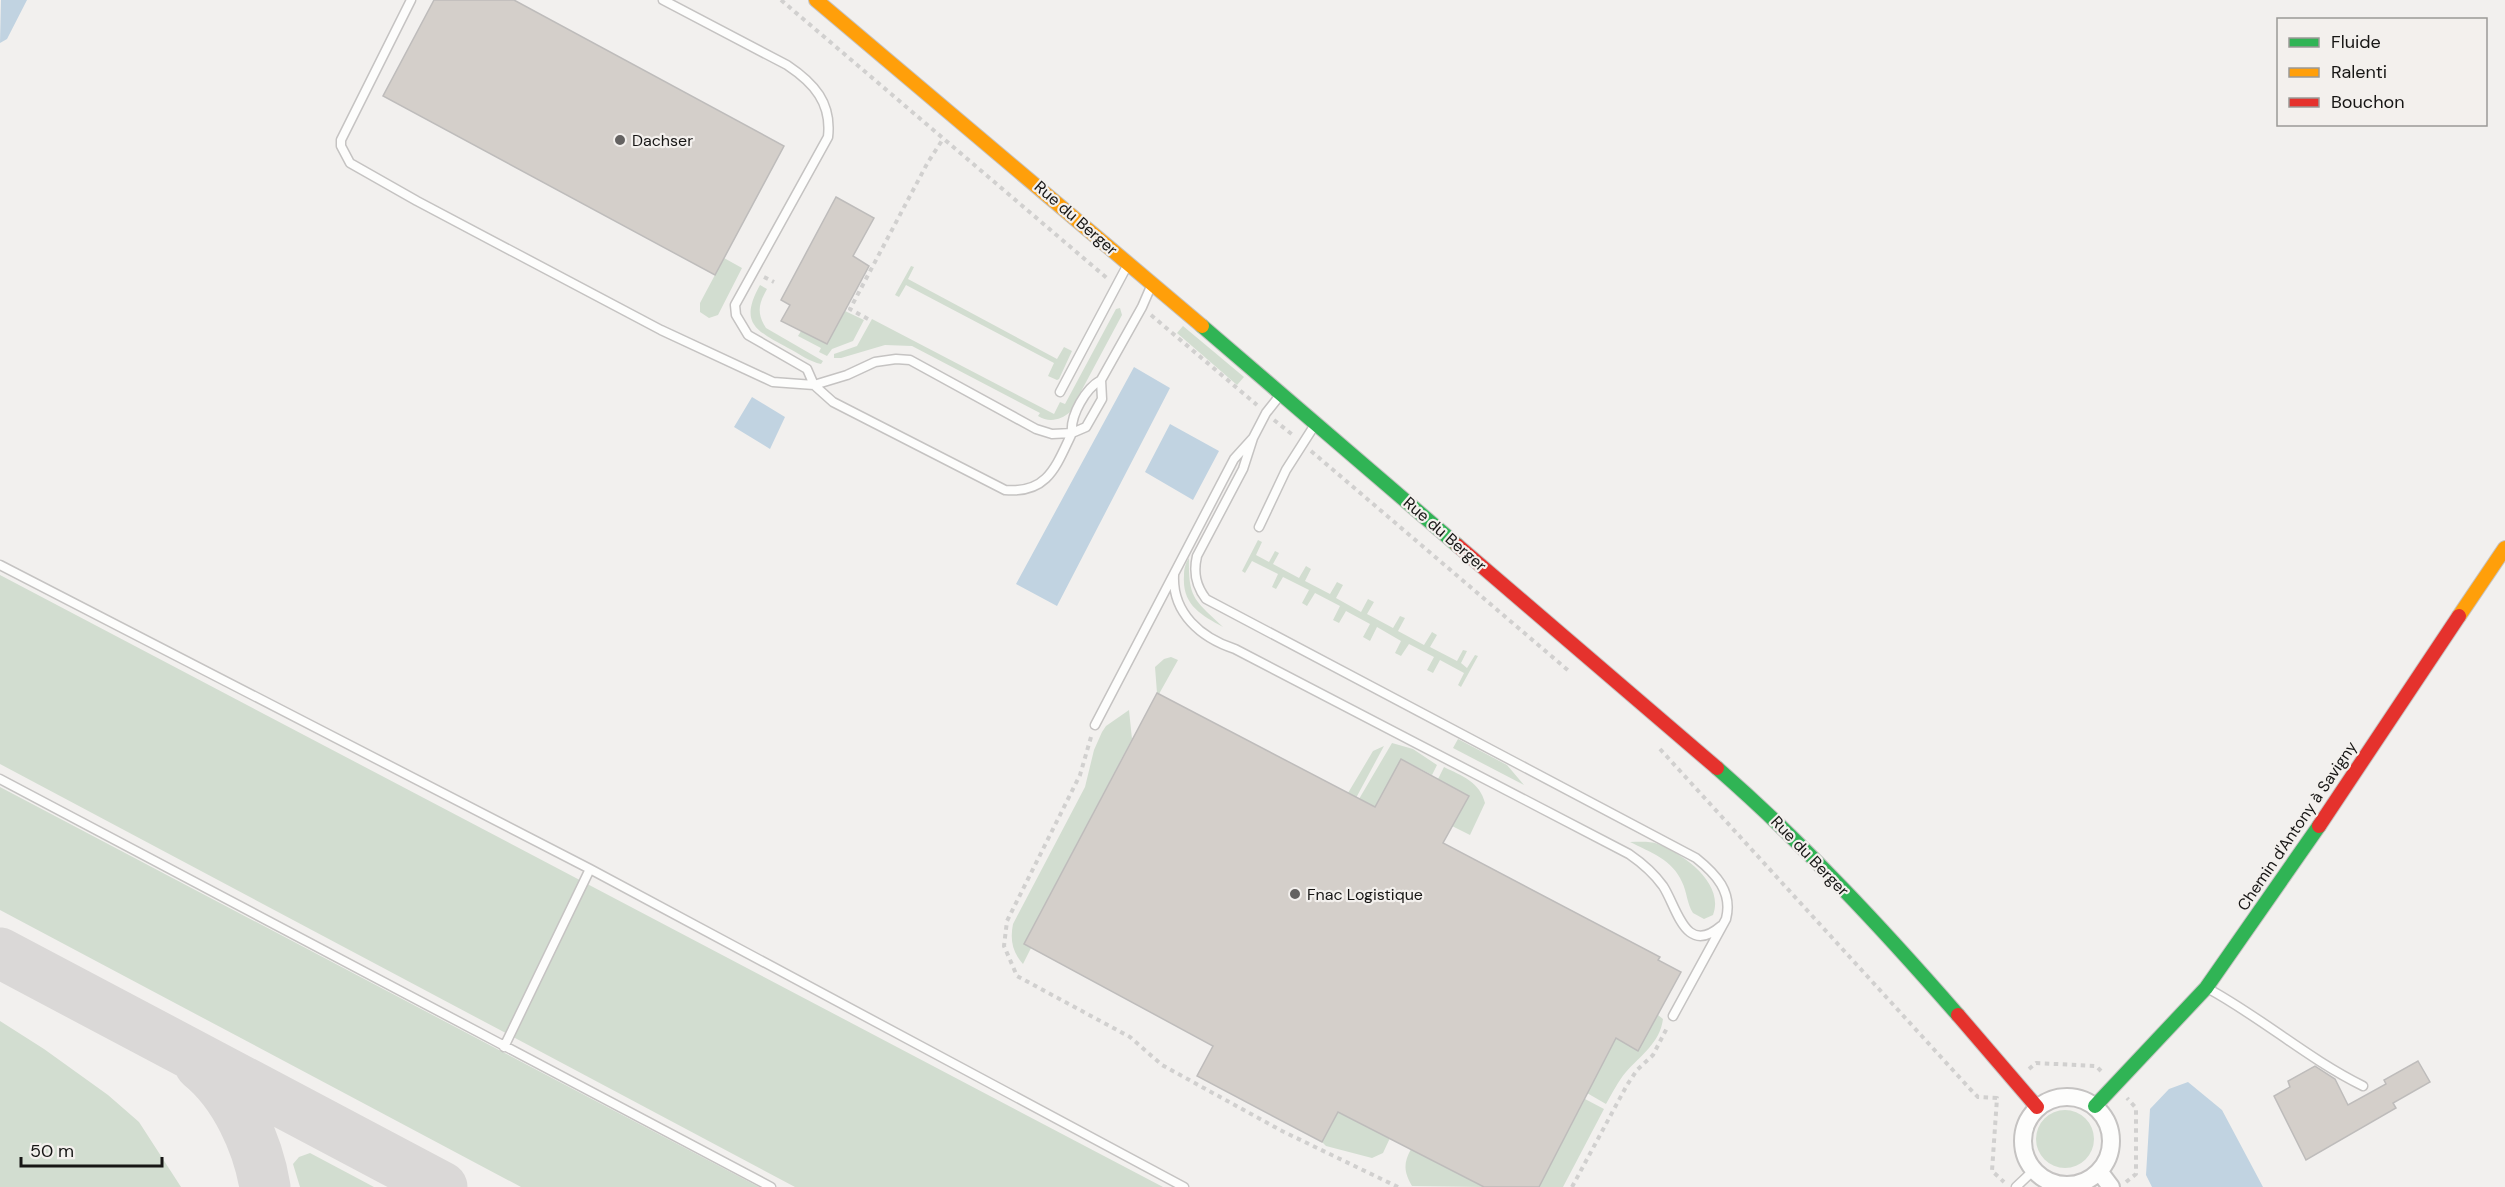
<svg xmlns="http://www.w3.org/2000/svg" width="2505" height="1187" viewBox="0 0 2505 1187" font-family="'DM Sans',sans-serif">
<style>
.green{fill:#d2ddd0}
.water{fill:#c1d3e1}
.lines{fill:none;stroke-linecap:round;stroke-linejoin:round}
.taxiway{stroke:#dad8d7;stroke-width:51}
.building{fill:#d4cfca;stroke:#bebcbb;stroke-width:1.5}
.lane-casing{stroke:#c5c3c2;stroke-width:11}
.street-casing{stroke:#c5c3c2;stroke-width:20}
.fast-casing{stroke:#c5c3c2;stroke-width:16}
.slow-casing{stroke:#c5c3c2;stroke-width:16}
.jam-casing{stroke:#c5c3c2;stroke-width:16}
.path{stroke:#d1d0cf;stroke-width:4;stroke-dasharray:4.5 4.5;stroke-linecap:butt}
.lane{stroke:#fdfdfc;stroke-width:8}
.street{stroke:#fdfdfc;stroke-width:16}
.fast{stroke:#30b455;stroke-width:14}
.slow{stroke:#ff9f0a;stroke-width:14}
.jam{stroke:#e5322d;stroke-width:14}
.poi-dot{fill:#646261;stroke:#f3f0ed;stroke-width:2}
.labels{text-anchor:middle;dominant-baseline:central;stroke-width:4.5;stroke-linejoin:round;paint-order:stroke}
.poi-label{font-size:16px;fill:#171615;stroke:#f3f0ed;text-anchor:start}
.street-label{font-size:16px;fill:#171615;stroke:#f3f0ed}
</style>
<rect width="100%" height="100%" fill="#f2f0ee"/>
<path class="green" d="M724,258L742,268L718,315L709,318L700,312V303Z
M911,266L914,267L908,279L1057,359L1064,347L1072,351L1059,379L1057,380L1048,376L1054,363L906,285L899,297L895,295Z
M760,285L767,289C759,303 756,313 766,328L823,361L821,364C810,362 798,353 788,348C755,330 739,323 760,285Z
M1120,308L1122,315L1070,412C1061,420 1049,423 1038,416L1040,413L912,346L885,345L841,358H834V354L857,346L872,319L1054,414L1060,402L1065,404L1116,309Z
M845,311L864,320L853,341L832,349L827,356L819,352L821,348L798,336L801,331L827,344Z
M1183,326L1244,377L1237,385L1177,333Z
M1258,540L1262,542L1256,555L1269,562L1275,551L1279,553L1273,564L1299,578L1306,566L1311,569L1305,581L1330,594L1337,582L1343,585L1336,598L1361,612L1368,599L1374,602L1367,614L1393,628L1400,616L1405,618L1398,631L1424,645L1432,632L1437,635L1430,647L1457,661L1463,650L1467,651L1461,663L1467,668L1475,655L1478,656L1461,687L1458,685L1464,673L1440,660L1433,673L1427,670L1434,657L1409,644L1401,656L1395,653L1401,641L1377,627L1370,641L1363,637L1370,624L1346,611L1339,623L1333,620L1340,606L1315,593L1307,606L1302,603L1309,590L1283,577L1276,589L1272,587L1278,574L1252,561L1245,573L1242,571Z
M1189,558C1188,599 1195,600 1223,627C1201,615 1182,605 1184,576C1184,569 1185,564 1189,558Z
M0,575L1163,1187H795L0,764Z
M1171,657L1178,660L1159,694L1157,693L1155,667L1164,659Z
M1129,710L1132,739L1024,944L1031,948L1023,964C1012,952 1010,939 1013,924L1085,787L1094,750L1102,732L1106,726Z
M1458,739L1507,765L1524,785L1453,748Z
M1392,743L1413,749L1437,765L1432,775L1401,759L1375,807L1359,799Z
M1384,746L1356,798L1348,793L1373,751Z
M1444,767C1462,776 1480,782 1485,803L1470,835L1452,826L1469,796L1438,779Z
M0,787L759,1187H521L0,910Z
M1630,842C1639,842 1650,841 1658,844C1683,854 1725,883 1713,915L1704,919L1693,913C1687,904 1687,892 1682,882C1673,860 1650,852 1630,842Z
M1658,1015L1663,1019C1660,1043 1640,1056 1626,1072C1618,1081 1612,1094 1606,1104L1587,1093L1616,1038L1638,1050Z
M0,1021L44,1049L108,1095L139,1122L181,1187H0Z
M1585,1099L1604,1109L1563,1187H1539Z
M2036 1139a29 29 0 1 1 58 0a29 29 0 1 1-58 0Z
M1338,1112L1390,1138L1383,1153L1372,1158L1326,1146L1322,1142Z
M1411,1149L1484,1187L1412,1186C1404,1172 1403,1164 1411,1149Z
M310,1153L374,1187H300L293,1164L299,1157Z"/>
<path class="water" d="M1,0H27L7,39L0,43Z
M1134,367L1170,388L1057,606L1016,584Z
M752,397L785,417L770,449L734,427Z
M1170,424L1219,451L1193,500L1145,472Z
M2188,1082L2222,1110L2263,1187H2152L2146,1175L2150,1109L2169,1089Z"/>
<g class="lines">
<path class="taxiway" d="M0,953L442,1187
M200,1065C235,1093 258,1144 265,1187"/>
</g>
<path class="building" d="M434,0H514L784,146L715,275L383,96Z
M836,197L874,218L853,256L869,266L827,344L781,321L790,305L781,300Z
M1157,693L1375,807L1401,759L1469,796L1443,843L1660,957L1658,960L1681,972L1638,1051L1616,1038L1539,1187H1484L1338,1112L1322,1142L1197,1076L1213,1046L1024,944Z
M2418,1061L2430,1082L2393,1103L2396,1108L2306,1160L2274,1096L2290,1087L2288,1081L2315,1066L2335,1079L2348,1105L2386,1084L2384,1080Z"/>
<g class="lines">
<defs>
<path id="lane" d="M411,0L341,140V146L350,163L417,201L661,330L773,382L814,385L847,375L875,362L896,359L910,360L1036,429L1052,434L1072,433C1070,415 1086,388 1101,380
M663,0L787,65C814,83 832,103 828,137L735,305L736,315L748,335L807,369L814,385L833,402L1005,490C1048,494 1056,466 1072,433L1086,427L1102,399L1101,380L1142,307L1152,284
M1060,392L1127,266
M1253,438L1243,469L1197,556C1193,573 1196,586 1206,599L1696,858C1716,874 1733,892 1726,919L1673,1016
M1259,527L1286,470L1316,423
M0,565L590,869L1184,1187
M1174,575C1172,613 1201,638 1235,649L1629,854C1642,863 1653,872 1663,886C1677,907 1685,957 1721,926
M1095,725L1234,459L1253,438L1266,413L1281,394
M0,779L771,1187
M2207,988C2261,1017 2308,1059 2363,1086
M504,1047L590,869
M2016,1187L2034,1170"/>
<path id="street" d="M2023 1141a44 44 0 1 1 88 0a44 44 0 1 1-88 0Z
M2099,1171L2111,1187"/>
<path id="fast" d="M1202,326L1457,545
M1717,768C1804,844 1882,928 1958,1015
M2095,1106L2206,988L2319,826"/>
<path id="slow" d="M816,0L1202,326
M2459,616L2505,548"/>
<path id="jam" d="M1457,545L1717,768
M2319,826L2459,616
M1958,1015L2037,1107"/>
</defs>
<use href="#lane" class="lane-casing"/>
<use href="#street" class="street-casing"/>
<use href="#fast" class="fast-casing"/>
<use href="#slow" class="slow-casing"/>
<use href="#jam" class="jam-casing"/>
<path class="path" d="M781,0L1108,279
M764,277L774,282
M1151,315L1257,405
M868,319L850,309L928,162L943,139
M1274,420L1294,436
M1311,451L1570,672
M1091,737L1080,775L1007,921L1004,946L1017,976L1130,1037L1162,1065L1282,1131L1398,1187
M1660,749L1971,1090L1978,1097L1997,1098L1992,1171L2004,1182
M2029,1069L2036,1063L2096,1066L2101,1071
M2126,1182L2136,1174V1108L2127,1098
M1572,1187L1627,1085L1637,1070L1653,1055L1668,1026"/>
<use href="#lane" class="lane"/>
<use href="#street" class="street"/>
<use href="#fast" class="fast"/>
<use href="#slow" class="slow"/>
<use href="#jam" class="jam"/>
</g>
<g class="poi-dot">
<circle cx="620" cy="140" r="6"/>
<circle cx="1295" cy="894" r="6"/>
</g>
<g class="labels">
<g class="poi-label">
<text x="632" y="140">Dachser</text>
<text x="1307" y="894">Fnac Logistique</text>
</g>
<g class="street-label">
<text transform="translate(1076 218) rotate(41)">Rue du Berger</text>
<text transform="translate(1445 534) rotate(41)">Rue du Berger</text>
<text transform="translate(2297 826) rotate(-56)">Chemin d'Antony à Savigny</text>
<text transform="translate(1810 856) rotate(46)">Rue du Berger</text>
</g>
</g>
<rect x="2277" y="18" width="210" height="108" fill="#f3f0ed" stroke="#9b9997" stroke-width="1.5"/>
<rect x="2289" y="38" width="30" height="9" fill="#30b455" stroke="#9b9997" stroke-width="1.5"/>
<text x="2331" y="48" font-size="18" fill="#171615">Fluide</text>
<rect x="2289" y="68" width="30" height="9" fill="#ff9f0a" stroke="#9b9997" stroke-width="1.5"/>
<text x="2331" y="78" font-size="18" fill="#171615">Ralenti</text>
<rect x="2289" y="98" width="30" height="9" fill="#e5322d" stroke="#9b9997" stroke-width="1.5"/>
<text x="2331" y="108" font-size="18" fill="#171615">Bouchon</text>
<path d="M21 1157v9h141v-9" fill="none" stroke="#171615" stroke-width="3"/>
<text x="30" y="1157" font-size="18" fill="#171615" stroke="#f3f0ed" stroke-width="4.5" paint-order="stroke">50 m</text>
</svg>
